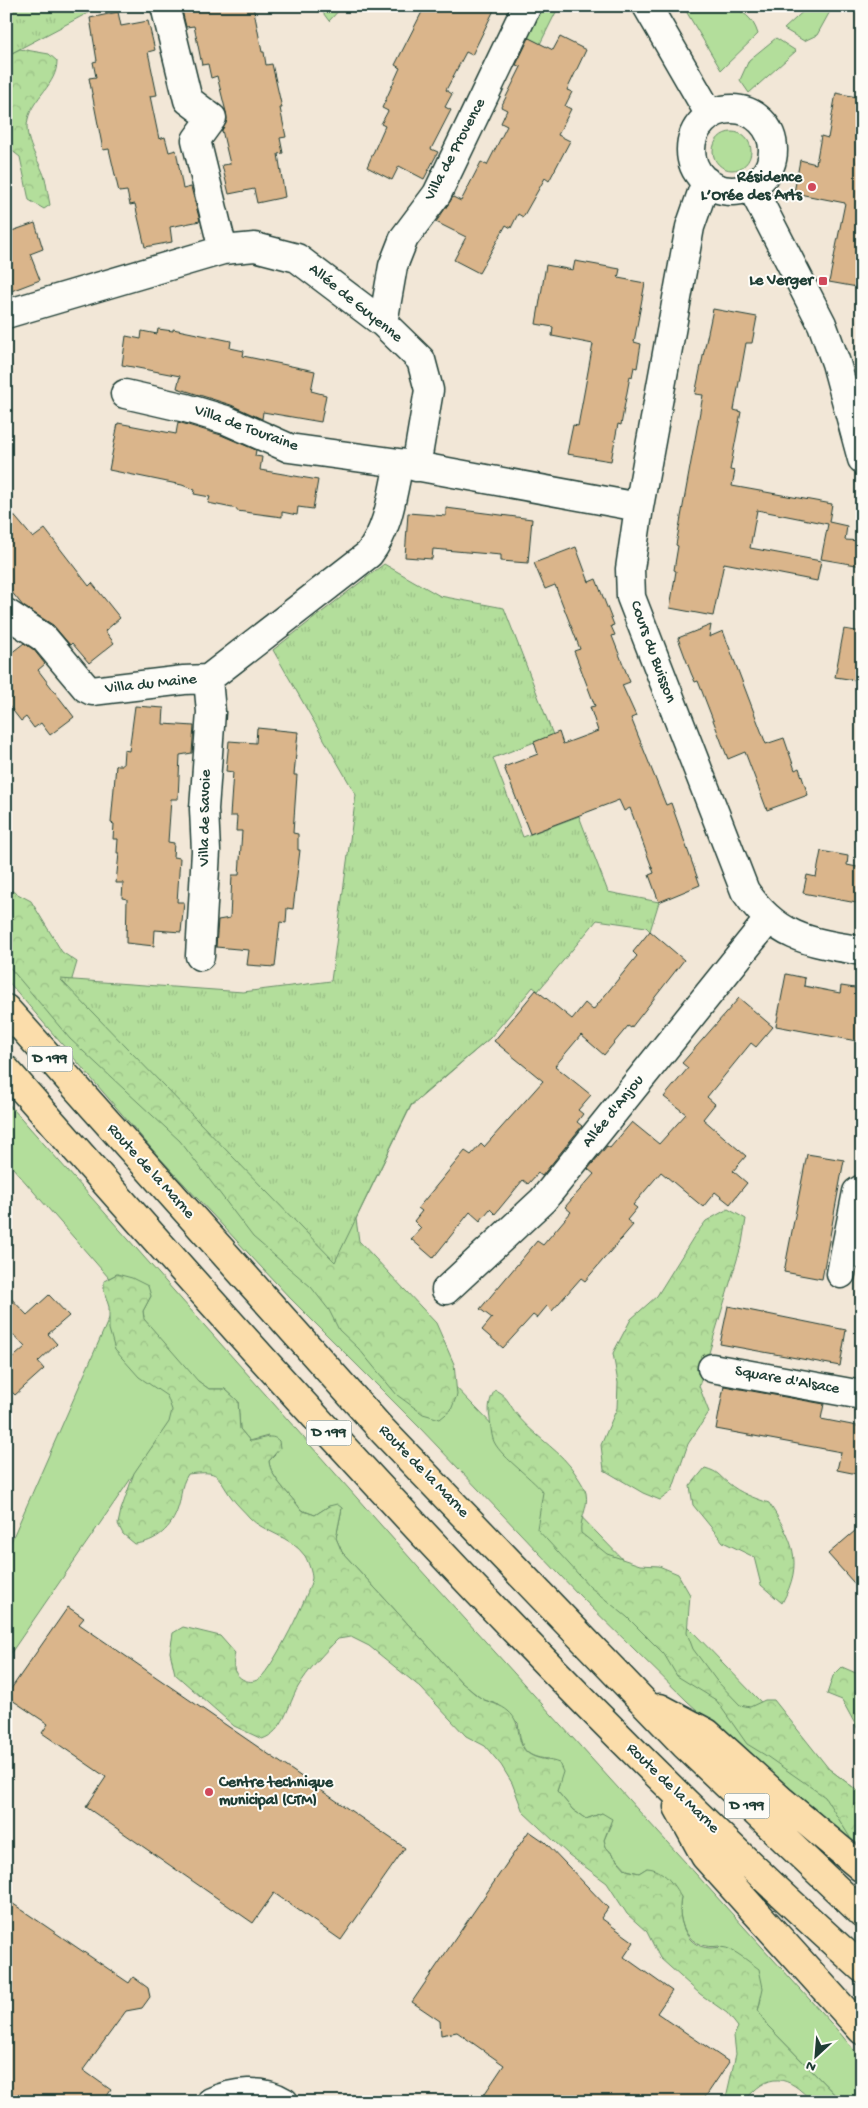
<svg xmlns="http://www.w3.org/2000/svg" width="868" height="2108" viewBox="0 0 868 2108" font-family="'Gochi Hand',sans-serif">
<style>
.grass{fill:#b3de9b;stroke:#698e68}
.forest{fill:url(#forest-crowns);stroke:#698e68}
.park{fill:url(#park-tufts);stroke:#698e68}
.building{fill:#dab58b;stroke:#1f3d34}
.lines{fill:none;stroke-linecap:round;stroke-linejoin:round}
.minor-casing{stroke:#1f3d34;stroke-width:31}
.trunk-casing{stroke:#1f3d34;stroke-width:31}
.minor{stroke:#fdfcf7;stroke-width:28}
.trunk{stroke:#fbddab;stroke-width:28}
.poi-dot{fill:#d1495b;stroke:#fdfcf7;stroke-width:2}
.labels{text-anchor:middle;dominant-baseline:central;stroke-width:4;stroke-linejoin:round;paint-order:stroke}
.shield{fill:#fdfcf7;stroke:#62766e;stroke-width:1}
.shield-label{font-size:15px;font-weight:bold;fill:#1f3d34}
.street-label{font-size:16px;fill:#1f3d34;stroke:#fdfcf7}
.poi-label{font-size:16px;font-weight:bold;fill:#1f3d34;stroke:#fdfcf7;text-anchor:end}
</style>
<defs>
<pattern id="forest-crowns" width="20" height="18" patternUnits="userSpaceOnUse" patternTransform="scale(1.25)"><rect width="20" height="18" fill="#b3de9b"/><path d="M2 6a3 3 0 1 1 6 0M12 15a3 3 0 1 1 6 0" fill="none" stroke="#9abf86"/></pattern>
<pattern id="park-tufts" width="24" height="20" patternUnits="userSpaceOnUse" patternTransform="scale(1.25)"><rect width="24" height="20" fill="#b3de9b"/><path d="M3 7l-1-3M5 7V3M7 7l1-3M15 17l-1-3M17 17v-4M19 17l1-3" fill="none" stroke="#9abf86"/></pattern>
</defs>
<rect width="100%" height="100%" fill="#f2e7d7"/>
<filter id="ink" filterUnits="userSpaceOnUse"><feTurbulence type="fractalNoise" baseFrequency=".02" numOctaves="2"/><feDisplacementMap in="SourceGraphic" scale="10" xChannelSelector="R" yChannelSelector="G"/><feConvolveMatrix kernelMatrix="1 2 1 2 8 2 1 2 1" color-interpolation-filters="sRGB"/></filter>
<g filter="url(#ink)">
<path class="grass" d="M683,6C713,6 748,0 758,34L721,70Z
M809,6H833L817,35L804,41L784,29Z
M776,38L796,51L749,93L740,80L749,60Z
M713 151a19 19 0 1 1 38 0a19 19 0 1 1-38 0Z
M6,923L817,1760L862,1794V1853L756,1764L687,1701L579,1595L419,1427L289,1297L158,1156L6,979Z
M6,1101L418,1567L839,2032L862,2060V2102H842L767,2025L758,2011L761,1999L719,1946C689,1951 676,1924 681,1897L647,1868L639,1873L627,1870L606,1847L604,1840L611,1824L602,1813L586,1819L573,1810L557,1791L559,1785L548,1759C522,1757 521,1746 518,1723L499,1705L482,1699L462,1683L342,1552L336,1538L342,1508L329,1506L315,1515L301,1510C292,1496 270,1478 269,1461L275,1455L268,1436L250,1441L240,1429L238,1401L225,1389H209L198,1381L6,1660V1553L121,1291L144,1317L143,1311L151,1296L117,1274L109,1278L6,1160Z"/>
<path class="forest" d="M20,49L49,54L57,61C57,85 33,97 28,119C23,139 39,160 45,178C47,187 48,196 50,205L44,209L29,200L20,157L6,146V56Z
M6,890H10L31,901L62,952L77,962L72,979L77,991L490,1038L411,1106L356,1219L359,1241L436,1323L454,1364L457,1395L451,1410L440,1419L423,1414L397,1395L359,1349L339,1330L329,1310L311,1287L253,1237L180,1141L70,1039L6,963Z
M728,1209L746,1219L742,1243L699,1386L709,1412L688,1444L672,1491L660,1500L643,1493L604,1470L601,1445L617,1408L618,1383L613,1353L631,1319L657,1296L693,1238L706,1221Z
M117,1274L132,1278L148,1286L151,1296L143,1311L144,1319L198,1381L209,1389H225L238,1401L240,1429L250,1441C261,1441 271,1432 279,1441L280,1448L269,1461C270,1478 292,1496 301,1510L315,1515L329,1506L337,1504L342,1508L336,1538L342,1552L462,1683C469,1688 476,1696 484,1700C492,1703 501,1705 508,1711C524,1724 514,1744 529,1754C538,1760 549,1759 559,1763L563,1772L557,1791L573,1810L586,1819L602,1813L612,1819L604,1840L606,1847L626,1870L639,1873L647,1868C664,1869 673,1884 681,1897C677,1918 684,1947 710,1948C717,1948 722,1946 729,1949C740,1954 749,1962 759,1969L763,1988L758,2011L767,2025L842,2102H812C788,2074 768,2071 744,2102H725L736,2054L734,2036L738,2027L727,2013L700,1994L660,1958L647,1932L627,1914L607,1883L569,1855L523,1812L512,1783L501,1765L485,1746L466,1736L420,1687L369,1646L351,1637L338,1639C324,1653 308,1670 298,1687C288,1705 284,1732 262,1739L234,1726L175,1674L170,1652L173,1633L183,1627L220,1636L235,1653C234,1657 233,1664 234,1668C236,1679 251,1686 260,1678C272,1669 310,1594 312,1578C312,1573 308,1561 305,1556C291,1536 263,1532 250,1518C244,1511 237,1505 232,1498C215,1475 222,1470 188,1474C179,1489 183,1493 178,1508C172,1528 156,1542 135,1544L123,1534L118,1524L121,1510L134,1473L169,1422L172,1410L167,1396L139,1377L115,1350L109,1329V1307L104,1291V1281Z
M495,1390C507,1396 508,1402 515,1412C530,1433 554,1446 570,1466C575,1473 584,1485 586,1493C589,1508 579,1519 581,1533L607,1554L640,1565L659,1566L678,1574L690,1595L687,1633L693,1649L716,1680L740,1705L750,1707L765,1700H774L829,1769L862,1794V1846L851,1839L825,1797L765,1755L747,1744L716,1700L677,1676L664,1654L627,1617L590,1587L537,1529L543,1492C531,1477 497,1454 493,1439C491,1433 491,1426 490,1419C488,1408 489,1400 495,1390Z
M705,1468C719,1472 718,1475 728,1483C740,1493 754,1498 769,1503C792,1540 805,1561 782,1603L761,1585L754,1557L723,1542L693,1505L690,1486Z
M842,1667L856,1673L862,1672V1737L842,1700L827,1694L833,1676Z"/>
<path class="park" d="M6,6H101L6,56Z
M318,6H343L329,21Z
M537,6H559L540,44L523,35Z
M384,564L440,596L504,608L553,735L493,758L523,837L579,816L608,892L659,902L650,931L646,927L597,920L538,991L533,987L490,1038L411,1105L335,1262L60,979L243,992L331,981L356,795L273,650Z"/>
<path class="building" d="M181,6H253L262,52H264L266,65L272,64L282,108H280L286,137L280,138L283,153L278,154L285,197L257,203L254,189L229,194L222,165L230,164L222,130L227,120L226,112L217,76L211,78L208,64L202,65L194,26L186,27Z
M425,6H496L472,55L466,52L446,90L452,94L445,107L451,110L431,149L438,152L424,179L399,166L392,180L367,167L385,126L381,124L388,111L382,108L400,68L395,65Z
M118,12L121,26L148,21L155,50L148,52L157,95L150,96L159,139L165,137L169,152L176,150L183,189L191,187L200,221L170,227L172,242L145,247L135,204L130,205L127,191L119,192L109,149L103,150L89,78L96,77L93,62L97,61L90,18Z
M560,37L586,50L567,90L572,92L565,106L571,109L558,135L570,141L549,181L545,178L523,217L518,214L511,228L506,225L479,273L454,260L466,237L436,222L453,197L461,201L481,162L487,165L507,126L501,123L507,110L501,107L521,67L516,65L529,38L553,50Z
M836,93L862,98V260L857,287L829,282L845,203L794,193L800,160L816,164L821,136L828,138Z
M35,223L43,249L30,254L40,280L6,293V233Z
M575,261L620,269L618,278L645,283L634,342L641,344L637,368L634,367L632,377L630,376L621,425L618,424L611,461L567,454L573,425L578,426L593,344L552,336L553,327L536,324L546,265L573,270Z
M713,309L757,317L752,343H746L734,410L741,412L730,470L735,471L732,486L832,504L829,522L847,526L845,540L862,541V566L821,559L828,524L757,510L750,548L821,561L817,581L724,563L713,616L670,608L676,571L674,570L678,546L676,545L703,395L695,394Z
M158,329L173,331V329L231,341L230,348L244,351L243,356L315,371L311,391L326,395L321,422L263,412L262,419L231,405L177,388L180,376L122,365L126,336L141,339L142,331L157,334Z
M178,422L221,435L256,450L255,456L262,457L260,470L318,480L313,509L298,507L297,515L282,512V517L237,511V509L208,503L210,497L194,494L195,490L182,485L109,470L118,423L176,434Z
M6,506L33,538L45,529L89,586L92,583L120,618L105,631L114,643L89,663L72,643L70,645L53,625L23,606L6,585Z
M446,508L532,519L528,563L501,561V555L433,549L432,559L405,557L408,513L446,516Z
M576,547L589,582L596,579L614,625L611,626L615,635L612,636L630,682L622,685L636,716L631,718L666,805L671,803L700,885L659,902L649,875L654,873L630,808L624,811L619,800L530,834L504,767L538,754L534,742L559,732L563,744L598,731L590,707L595,706L574,651L580,649L555,585L545,589L534,563Z
M711,625L709,637L723,631L766,744L784,738L795,770L799,768L808,795L767,810L745,752L728,759L698,681L695,682L691,673L678,638Z
M844,629L862,632V681L835,677Z
M24,643L34,650L45,664L38,670L74,717L50,735L41,723L34,728L26,717L21,721L6,702V657Z
M135,706L164,708L163,724L194,726L192,753L180,755L178,799H171L168,842L174,843L173,857L180,858L177,902H184L181,932L155,930L154,946L126,943L127,899L122,898L123,883H116L119,853H117L118,839H113L114,824L111,823L116,765H123L124,750L129,751Z
M257,728L298,732L294,775H297L293,833L298,834V850H300L293,909L287,908L286,923L280,922L275,967L247,965L249,950L216,947L218,920L230,918L232,875H239L242,831H236L237,816H230L233,772L226,771L229,741L256,743Z
M821,851L848,856L847,865L862,868V904L803,893L807,875L816,877Z
M650,931L684,960L631,1028L628,1026L604,1055L581,1035L555,1066L591,1095L578,1110L583,1114L577,1122L582,1126L542,1176L538,1173L528,1184L523,1180L495,1214L490,1209L480,1221L470,1212L433,1258L411,1239L421,1228L414,1221L422,1211L418,1208L465,1151L471,1155L481,1144L484,1147L543,1081L494,1041L536,990L572,1019L585,1003L593,1010L637,956L633,952Z
M786,974L805,978L804,986L840,993L841,986L862,989V1042L776,1026Z
M739,998L773,1027L756,1047L751,1043L707,1097L715,1104L703,1119L746,1156L733,1171L747,1183L730,1204L715,1192L703,1207L661,1172L633,1205L637,1208L627,1220L633,1225L585,1281L581,1278L552,1311L547,1306L537,1318L533,1315L503,1348L482,1330L492,1318L480,1309L537,1241L543,1245L571,1212L565,1207L594,1174L588,1169L607,1146L610,1148L632,1122L659,1144L686,1114L664,1097L688,1068L682,1063Z
M807,1154L844,1160L822,1279L784,1272Z
M6,1293L27,1315L49,1295L69,1316L48,1334L57,1344L38,1362L44,1369L15,1395L6,1386V1364L25,1347L6,1327Z
M728,1306L846,1330L840,1366L720,1344Z
M724,1386L824,1404L821,1419L862,1427V1475L837,1470L841,1452L716,1429Z
M862,1525V1592L828,1554Z
M68,1607L84,1618L79,1624L405,1848L341,1940L274,1893L253,1923L86,1807L106,1777L42,1733L48,1724L6,1696Z
M529,1831L545,1842L608,1908L601,1918L634,1942L624,1957L672,1991L657,2013L729,2062L702,2102H479L504,2065L457,2032L441,2035L440,2021L412,2002Z
M6,1899L129,1983L133,1977L148,1988L150,1997L142,2008L126,2011L83,2070L111,2090L103,2102H6Z"/>
<g class="lines">
<defs>
<path id="minor" d="M165,6L188,100L212,118L196,140L223,250
M647,6L710,115
M691 150a41 41 0 1 1 82 0a41 41 0 1 1-82 0Z
M706,181L690,227L639,507L630,569L631,597L745,891C777,938 809,942 862,951
M751,186L822,324L836,363L862,459
M6,314L223,250L255,247L297,258L383,323L421,360L429,390L416,467
M383,323L393,266L404,238L437,194L527,6
M125,394L186,408L226,420L289,448L399,463L639,507
M6,613L44,638L86,688L92,691L184,680L208,679
M208,679L369,554C389,528 392,495 399,463
M200,956L206,851L204,809L211,712L208,679
M862,1189L857,1192L845,1252L862,1254
M841,1274L845,1252
M446,1290L543,1200L768,920
M712,1368L862,1395
M211,2102C233,2092 263,2088 284,2102"/>
<path id="trunk" d="M6,1009L383,1431L685,1745L862,1913
M6,1070C279,1380 554,1691 862,1968
M660,1708L707,1733L782,1801L862,1868
M678,1807L705,1856L862,2030"/>
</defs>
<use href="#minor" class="minor-casing"/>
<use href="#trunk" class="trunk-casing"/>
<use href="#minor" class="minor"/>
<use href="#trunk" class="trunk"/>
</g>
</g>
<g class="poi-dot">
<circle cx="812" cy="187" r="5"/>
<rect x="818" y="276" width="10" height="10" rx="2.5"/>
<circle cx="209" cy="1792" r="5"/>
</g>
<g class="labels">
<g class="shield">
<rect x="27.5" y="1046.5" width="45" height="25" rx="4"/>
<rect x="306.5" y="1420.5" width="45" height="25" rx="4"/>
<rect x="724.5" y="1793.5" width="45" height="25" rx="4"/>
</g>
<g class="shield-label">
<text x="50" y="1059">D 199</text>
<text x="329" y="1433">D 199</text>
<text x="747" y="1806">D 199</text>
</g>
<g class="street-label">
<text transform="translate(456 150) rotate(-62)">Villa de Provence</text>
<text transform="translate(355 304) rotate(39)">Allée de Guyenne</text>
<text transform="translate(246 429) rotate(20)">Villa de Touraine</text>
<text transform="translate(652 652) rotate(70)">Cours du Buisson</text>
<text transform="translate(151 685) rotate(-6)">Villa du Maine</text>
<text transform="translate(206 818) rotate(-89)">Villa de Savoie</text>
<text transform="translate(614 1112) rotate(-51)">Allée d'Anjou</text>
<text transform="translate(150 1172) rotate(48)">Route de la Marne</text>
<text transform="translate(787 1381) rotate(10)">Square d'Alsace</text>
<text transform="translate(423 1472) rotate(46)">Route de la Marne</text>
<text transform="translate(672 1789) rotate(44)">Route de la Marne</text>
</g>
<g class="poi-label">
<text x="802" y="178">Résidence<tspan x="802" dy="18">L’Orée des Arts</tspan></text>
<text x="813" y="281">Le Verger</text>
<text x="219" y="1783" text-anchor="start">Centre technique<tspan x="219" dy="18">municipal (CTM)</tspan></text>
</g>
</g>
<rect width="868" height="2108" fill="none" stroke="#fdfcf7" stroke-width="25"/>
<rect x="12" y="12" width="843" height="2083" fill="none" stroke="#1f3d34" stroke-width="2" filter="url(#ink)"/>
<g transform="translate(816 2056) rotate(206)" stroke="#fdfcf7" stroke-width="4" paint-order="stroke">
<path d="M0-4L9 19L0 12L-9 19Z" fill="#1f3d34"/>
<text y="-8" font-size="14" font-weight="bold" text-anchor="middle" fill="#1f3d34">N</text>
</g>
</svg>
